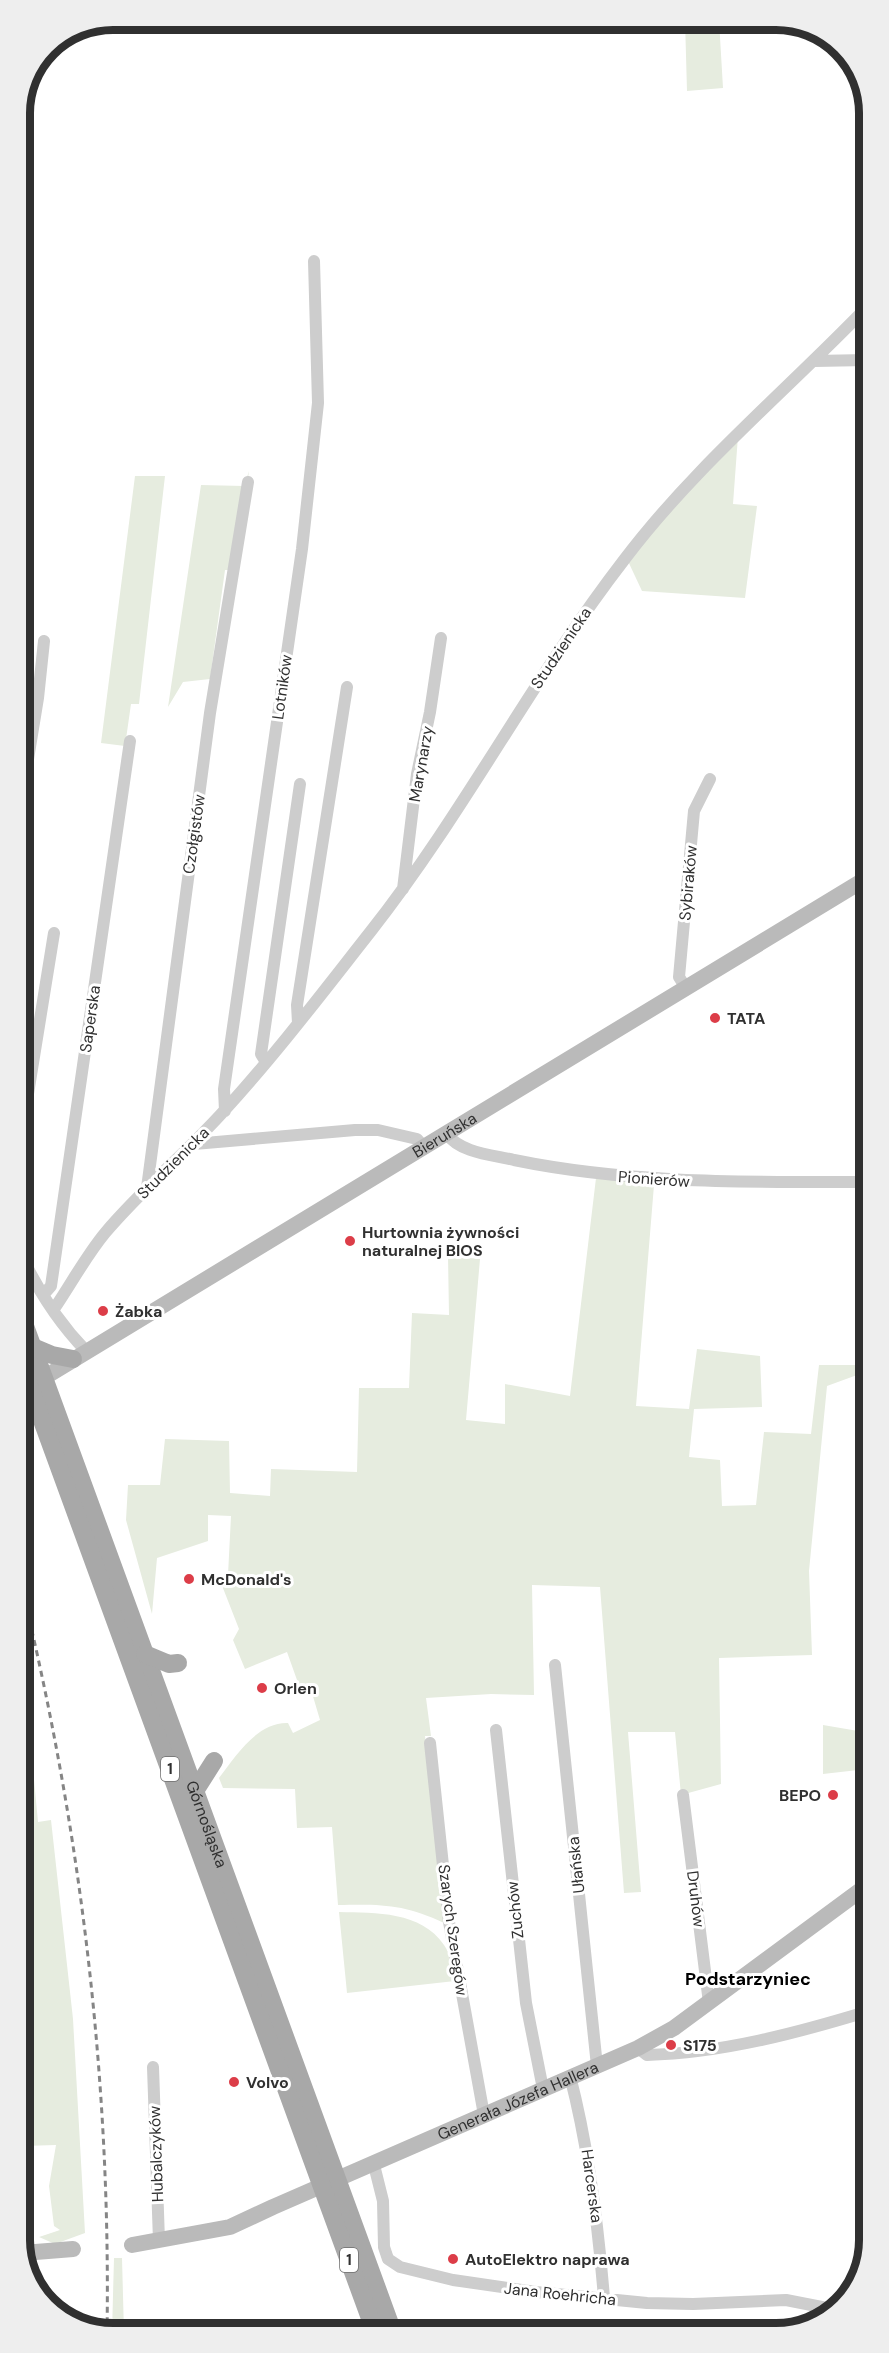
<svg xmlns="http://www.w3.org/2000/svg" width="889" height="2353" viewBox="0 0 889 2353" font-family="'DM Sans',sans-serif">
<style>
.green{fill:#e6ecdf}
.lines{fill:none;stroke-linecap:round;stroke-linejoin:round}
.street{stroke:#cdcdcd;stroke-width:12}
.secondary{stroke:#bababa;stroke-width:16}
.primary{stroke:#a8a8a8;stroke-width:18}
.rail{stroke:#858585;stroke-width:3;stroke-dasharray:6 4.5;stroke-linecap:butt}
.poi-dot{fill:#dc3d48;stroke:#fff;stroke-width:2}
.labels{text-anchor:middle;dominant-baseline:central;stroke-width:6;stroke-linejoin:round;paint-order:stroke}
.shield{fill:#fff;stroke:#6e6e6e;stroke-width:1.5}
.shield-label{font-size:15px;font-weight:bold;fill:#303030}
.street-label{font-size:16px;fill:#303030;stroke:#fff}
.poi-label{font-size:16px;font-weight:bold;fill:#303030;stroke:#fff;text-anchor:start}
.neighbourhood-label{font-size:18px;font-weight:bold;fill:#000;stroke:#fff}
.rim{fill:none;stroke:#303030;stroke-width:8}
</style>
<rect width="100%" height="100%" fill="#fff"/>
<path class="green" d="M685,20H719L723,88L687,91Z
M738,436L733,504L757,506L745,598L642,591L627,559Z
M249,471L235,570H225L210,679L183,682L168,707L201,485L244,486Z
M135,476H165L139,704H131L125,746L101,743Z
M596,1178L654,1185L636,1406L689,1409L697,1349L760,1356L762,1407L694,1409L689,1457L720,1460L722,1506L756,1505L764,1432L811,1434L819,1365H868V1371L827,1386L809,1571L812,1655L719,1658L721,1784L681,1795L675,1732H628L641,1892L624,1893L600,1587L532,1585L534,1695L491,1694L426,1698L431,1736H425L444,1923C405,1904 380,1904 338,1905L332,1827L297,1828L295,1789L223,1788L219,1778C236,1756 257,1722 288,1723L293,1733L320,1720L312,1693L302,1694L287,1652L245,1669L233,1640L239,1629L221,1583L228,1575L231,1516L208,1515V1541L157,1558L152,1614L126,1520L128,1485H160L165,1439L229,1441L230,1493L270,1496L271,1469L357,1472L359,1388H409L412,1313L449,1315L448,1256L480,1259L466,1420L505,1424V1384L570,1396Z
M22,1695L29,1726L38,1822L51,1820L73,2019L85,2233L55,2244L39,2237L60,2230L54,2226L49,2186L56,2145L23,2146Z
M823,1725L864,1732L867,1769L823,1774Z
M339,1912C376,1913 421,1911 444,1945C451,1954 452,1970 455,1981L347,1993Z
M114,2258H122L124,2333H112Z"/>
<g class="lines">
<path class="street" d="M814,361L867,360
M21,802L38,698L44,641
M403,889L417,774L430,712L441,638
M686,988L679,977L694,811L710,779
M298,1023L297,1005L347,687
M266,1062L261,1054L300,784
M225,1111L224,1089L302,549L318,403L314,261
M447,1134C460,1153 493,1155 514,1160C631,1184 748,1182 868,1182
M21,1137L54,933
M194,1144L355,1130H378L417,1139L425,1148
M147,1188L210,713L248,482
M21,1254C37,1289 60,1324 86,1351
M44,1294L51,1286L130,741
M54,1309C71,1284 86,1256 105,1233C141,1190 185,1154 223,1112C276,1054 323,992 371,931C464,813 532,679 624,560C695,466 786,391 867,307
M555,1665L597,2066
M496,1730L526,2003L543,2089
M430,1743L449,1922L484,2115
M683,1795L709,2003
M638,2048L647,2055C722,2053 797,2033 869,2011
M153,2067L159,2241
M570,2076C589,2149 598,2223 604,2298
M374,2165L383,2201L384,2247L388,2259L400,2267L453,2280L536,2292L647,2303L693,2304L786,2300L832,2309"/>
<g class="secondary">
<path id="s1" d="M22,1391L867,878"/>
<path id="s2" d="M132,2245L230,2227L273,2207L638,2048L674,2028L869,1884"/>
<path d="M23,2253L73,2249"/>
</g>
<g class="primary">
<path id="s3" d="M21,1315L393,2332"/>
<path d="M33,1347L52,1355L73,1359"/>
<path d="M21,1363L375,2332"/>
<path d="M145,1654L169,1664L178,1663"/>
<path d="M195,1791L214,1761"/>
</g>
<path class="rail" d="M22,1589C81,1830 111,2084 107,2333"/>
</g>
<g class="poi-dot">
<circle cx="715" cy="1018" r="6"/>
<circle cx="350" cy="1241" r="6"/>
<circle cx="103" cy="1311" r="6"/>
<circle cx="189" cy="1579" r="6"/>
<circle cx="262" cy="1688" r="6"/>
<circle cx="833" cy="1795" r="6"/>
<circle cx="671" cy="2045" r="6"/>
<circle cx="234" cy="2082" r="6"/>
<circle cx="453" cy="2259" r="6"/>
</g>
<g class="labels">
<g class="shield">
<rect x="161" y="1757" width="18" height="24" rx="4.5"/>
<rect x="340" y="2248" width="18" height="24" rx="4.5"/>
</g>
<g class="shield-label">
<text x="170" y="1769">1</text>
<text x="349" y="2260">1</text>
</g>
<g class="street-label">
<text transform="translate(561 648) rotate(-56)">Studzienicka</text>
<text transform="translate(282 687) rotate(-82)">Lotników</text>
<text transform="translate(421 764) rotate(-80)">Marynarzy</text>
<text transform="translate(194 834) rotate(-82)">Czołgistów</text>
<text transform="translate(688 883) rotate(-85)">Sybiraków</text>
<text transform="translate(90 1019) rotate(-82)">Saperska</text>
<text stroke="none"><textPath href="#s1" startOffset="494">Bieruńska</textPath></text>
<text transform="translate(173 1163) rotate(-45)">Studzienicka</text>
<text transform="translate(654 1179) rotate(4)">Pionierów</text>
<text stroke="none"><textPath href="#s3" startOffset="542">Górnośląska</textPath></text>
<text transform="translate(576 1865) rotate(-96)">Ułańska</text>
<text transform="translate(696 1899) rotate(83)">Druhów</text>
<text transform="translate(515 1910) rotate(-96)">Zuchów</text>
<text transform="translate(453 1930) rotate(82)">Szarych Szeregów</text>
<text stroke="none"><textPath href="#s2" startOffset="414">Generała Józefa Hallera</textPath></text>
<text transform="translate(156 2154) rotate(-92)">Hubalczyków</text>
<text transform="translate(592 2186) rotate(82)">Harcerska</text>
<text transform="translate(560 2294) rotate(6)">Jana Roehricha</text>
</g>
<g class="poi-label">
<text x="727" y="1018">TATA</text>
<text x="362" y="1232">Hurtownia żywności<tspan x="362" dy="18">naturalnej BIOS</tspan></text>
<text x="115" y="1311">Żabka</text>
<text x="201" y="1579">McDonald's</text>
<text x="274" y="1688">Orlen</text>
<text x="821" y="1795" text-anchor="end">BEPO</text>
<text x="683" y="2045">S175</text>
<text x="246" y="2082">Volvo</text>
<text x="465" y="2259">AutoElektro naprawa</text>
</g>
<g class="neighbourhood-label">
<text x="748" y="1979">Podstarzyniec</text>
</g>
</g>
<path d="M0 0H889V2353H0ZM113 30H776A83 83 0 0 1 859 113V2240A83 83 0 0 1 776 2323H113A83 83 0 0 1 30 2240V113A83 83 0 0 1 113 30Z" fill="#eee" fill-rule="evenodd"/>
<path class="rim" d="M113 30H776A83 83 0 0 1 859 113V2240A83 83 0 0 1 776 2323H113A83 83 0 0 1 30 2240V113A83 83 0 0 1 113 30Z"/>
</svg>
